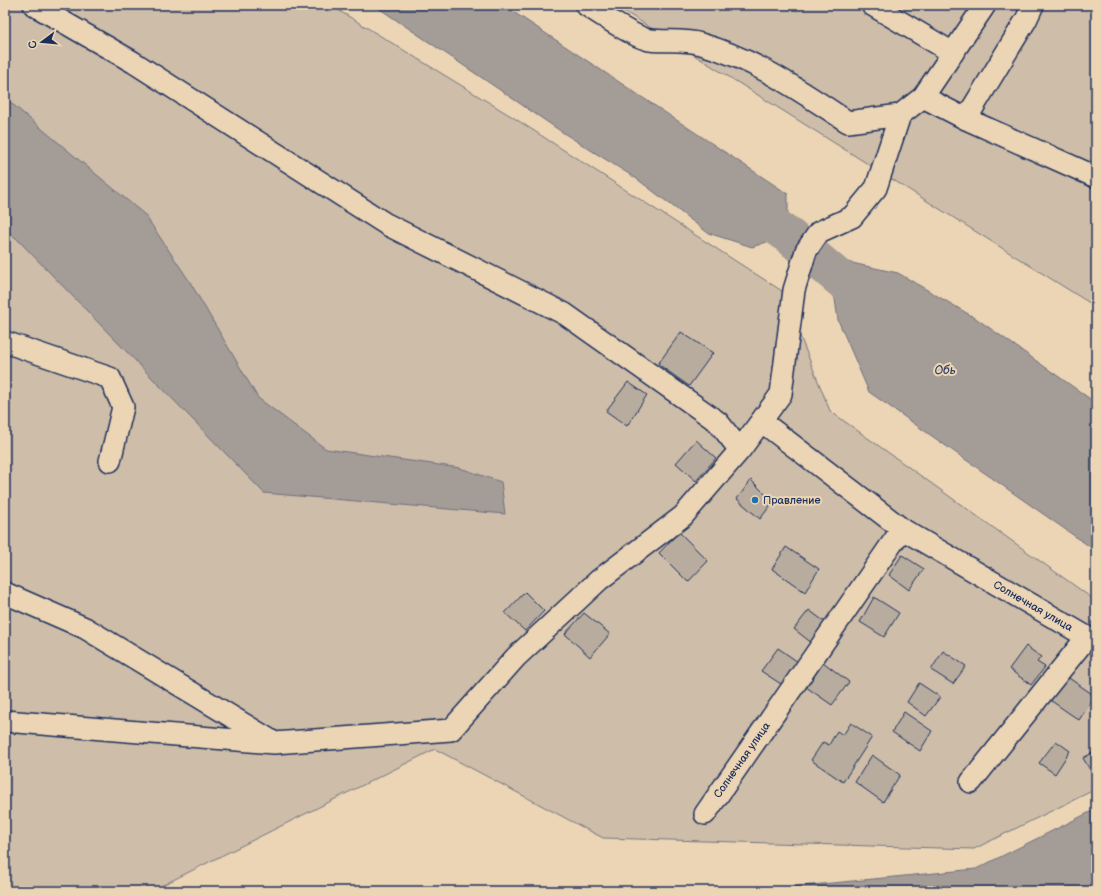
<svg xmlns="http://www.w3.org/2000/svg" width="1101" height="896" viewBox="0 0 1101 896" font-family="'Balsamiq Sans',sans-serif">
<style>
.green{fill:#cebda8;stroke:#747683}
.water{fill:#a49c96;stroke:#6d7080}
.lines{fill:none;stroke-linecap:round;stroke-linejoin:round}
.river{stroke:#a49c96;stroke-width:37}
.building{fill:#b8ac9f;stroke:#1b2f5e}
.minor-casing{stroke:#1b2f5e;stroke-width:24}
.minor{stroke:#ecd5b4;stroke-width:21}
.poi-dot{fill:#1f6fb2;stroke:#ecd5b4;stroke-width:1.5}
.labels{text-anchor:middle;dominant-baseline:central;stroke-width:4;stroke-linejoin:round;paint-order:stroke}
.poi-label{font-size:11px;fill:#1b2f5e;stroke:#ecd5b4;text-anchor:start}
.street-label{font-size:11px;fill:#1b2f5e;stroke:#ecd5b4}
.water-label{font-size:12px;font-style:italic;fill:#364569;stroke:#ecd5b4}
</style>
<rect width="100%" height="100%" fill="#ecd5b4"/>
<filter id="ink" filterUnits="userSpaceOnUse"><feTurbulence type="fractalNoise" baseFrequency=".025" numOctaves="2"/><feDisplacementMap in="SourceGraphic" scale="8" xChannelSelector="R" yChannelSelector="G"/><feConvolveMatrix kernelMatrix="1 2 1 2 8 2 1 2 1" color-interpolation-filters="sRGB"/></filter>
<g filter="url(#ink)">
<path class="green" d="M5,5H330L511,116L782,291L830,411L1096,601V789L974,849L603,838L435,749L151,891H5Z
M613,5H1096V307L635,18Z"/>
<path class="water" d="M374,5H503L788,194V235L752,247L708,233L637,179L565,134Z
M5,98L145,215L190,282L258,398L326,449L460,468L501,482L505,514L264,493L16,238L5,230Z
M829,258L898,273L977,319L1096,403V551L869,392L838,320Z
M1096,809V891H750L976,869Z"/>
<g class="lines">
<path class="river" d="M747,206L788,235L870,304"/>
</g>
<path class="building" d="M681,332L713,353L689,386L658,364Z
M628,382L647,395L627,426L606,411Z
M696,440L716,458L696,481L676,463Z
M751,480L773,502L760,519L737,499Z
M679,532L708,561L688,582L659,553Z
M786,547L819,569L805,592L772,569Z
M902,555L924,569L909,590L889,575Z
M525,592L544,611L525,631L505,613Z
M874,597L899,613L884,637L860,622Z
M809,610L829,625L813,644L794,629Z
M584,613L610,634L590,657L565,634Z
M1026,646L1041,657L1037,662L1045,667L1031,685L1009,669Z
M778,648L798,662L781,684L761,671Z
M943,651L966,666L953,684L931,670Z
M823,662L849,682L832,705L806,687Z
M1066,676L1095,696L1079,720L1050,700Z
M919,683L940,697L926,716L907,702Z
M904,712L932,731L920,751L892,732Z
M851,723L872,737L843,782L811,760L823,742L829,745L837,731L843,735Z
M1056,741L1070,751L1055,774L1039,763Z
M1096,751V774L1093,775L1083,758Z
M872,755L900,775L883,802L855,782Z"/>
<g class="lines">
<defs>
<path id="minor" d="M34,5L133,62L386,224L565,314L718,422L740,450
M586,5C600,14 635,38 650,40C666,42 685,39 701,44C755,59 802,92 848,122L900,115L923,97L985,5
M872,5L953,53
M923,97L966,119L1096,177
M966,119L1026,20L1033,5
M5,342L110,378L123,407L110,461
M761,421L902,529L1087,637L971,782
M5,593L85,628L270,740
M5,721L274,743L451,730L516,657L599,580L683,516L740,450L781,394L794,290L806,251L819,232L852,217L876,188L900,115
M705,814L902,529"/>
</defs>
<use href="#minor" class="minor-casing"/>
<use href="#minor" class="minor"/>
</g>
</g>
<circle class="poi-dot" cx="755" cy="500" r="4"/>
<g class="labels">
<g class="poi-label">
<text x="763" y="500">Правление</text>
</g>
<g class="street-label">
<text transform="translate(1033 606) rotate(30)">Солнечная улица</text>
<text transform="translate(742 760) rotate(-55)">Солнечная улица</text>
</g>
<g class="water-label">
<text x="945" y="370">Обь</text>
</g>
</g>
<rect width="1101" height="896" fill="none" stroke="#ecd5b4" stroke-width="20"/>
<rect x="10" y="10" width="1081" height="876" fill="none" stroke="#1b2f5e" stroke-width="1.5" filter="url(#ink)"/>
<g transform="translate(42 42) rotate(254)" stroke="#ecd5b4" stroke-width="3" paint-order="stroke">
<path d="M0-3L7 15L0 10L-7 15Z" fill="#1b2f5e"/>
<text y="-6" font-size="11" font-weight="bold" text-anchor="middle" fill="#1b2f5e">С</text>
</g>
</svg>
